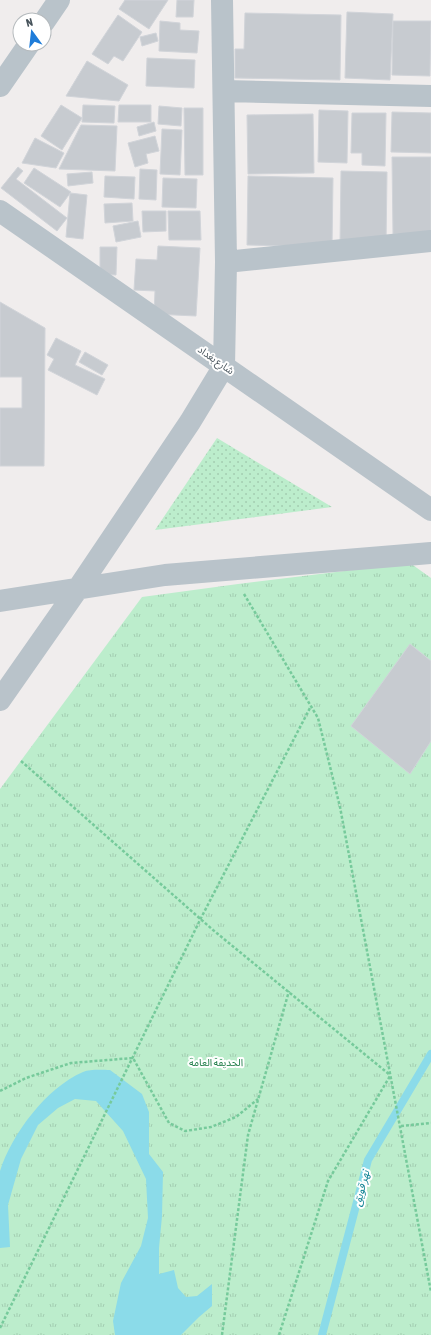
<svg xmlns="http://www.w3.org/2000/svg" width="431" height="1335" viewBox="0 0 431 1335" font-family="'Asap Condensed','Noto Sans Arabic',sans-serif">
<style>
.grass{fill:url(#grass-dots)}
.park{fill:url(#park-tufts)}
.water{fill:#8bdbe9}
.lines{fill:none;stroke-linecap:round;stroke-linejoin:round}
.stream{stroke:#8bdbe9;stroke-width:8}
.building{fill:#c7cbd0;stroke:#d1d4d9}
.path{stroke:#76ca9b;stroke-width:2.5;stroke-dasharray:3 2;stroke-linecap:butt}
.minor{stroke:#b9c3ca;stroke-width:22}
.labels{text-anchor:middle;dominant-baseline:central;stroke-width:4;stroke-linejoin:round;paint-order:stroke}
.street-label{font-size:10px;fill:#46525a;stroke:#fff}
.park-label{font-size:10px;fill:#197943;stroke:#fff}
.water-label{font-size:11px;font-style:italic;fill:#108294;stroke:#fff}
</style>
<defs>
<pattern id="grass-dots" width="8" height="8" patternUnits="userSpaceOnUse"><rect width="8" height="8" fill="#bcedcc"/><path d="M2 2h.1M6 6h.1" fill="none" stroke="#a3cdb1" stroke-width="1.8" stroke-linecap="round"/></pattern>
<pattern id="park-tufts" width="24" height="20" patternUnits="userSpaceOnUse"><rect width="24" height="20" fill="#bcedcc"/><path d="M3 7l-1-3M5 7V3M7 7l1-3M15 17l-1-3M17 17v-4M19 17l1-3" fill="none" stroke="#a3cdb1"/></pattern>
</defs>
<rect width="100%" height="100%" fill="#f0eded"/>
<path class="grass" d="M217,438L332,507L155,530Z"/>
<path class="park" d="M410,563L431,578V1335H0V789L142,597L238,584Z"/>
<path class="water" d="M110,1070L142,1094L149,1112V1154L163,1172L162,1216L159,1248V1274L174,1270L178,1288L186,1297L197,1296L212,1284V1306L199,1317L181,1335H115L113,1321L121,1283L141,1246L148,1218L146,1179L123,1131L96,1101L75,1099L58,1108L38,1125L21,1159L8,1205L10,1247L0,1248V1171C12,1134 46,1088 83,1072C90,1069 102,1070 110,1070Z"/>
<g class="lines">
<path class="stream" d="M322,1335L368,1160L431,1054"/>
</g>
<path class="building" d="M125,0H168L149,29L119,9Z
M177,0H194L193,17H176Z
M347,12L393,14L390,80L345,78Z
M245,13L341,15L340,80L235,78V49H244Z
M118,15L142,32L123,61L114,56L108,64L92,54Z
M160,21L180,23V30L199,31L197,53L159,51Z
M393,21H431L430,76L392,75Z
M156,33L158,41L142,46L140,37Z
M147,58L195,60L194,88L146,86Z
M87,61L128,85L119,101L66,96Z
M61,105L82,118L62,150L41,136Z
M83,105L115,106L114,123L82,122Z
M119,105H151V122H118Z
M159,106L182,108L181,126L158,124Z
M184,108H203V175H185Z
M319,110L348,111L347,163L318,162Z
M392,112L431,113V153L391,152Z
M352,113H386L385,166L362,165V153H351Z
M313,114L314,173L248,174L247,115Z
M154,122L156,131L139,136L137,127Z
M81,125L117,126L115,171L59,169Z
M162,129L182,130L180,175L160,174Z
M155,136L159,151L146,154L148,163L135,167L128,143Z
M35,138L64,153L56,168L22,163Z
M392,157H431V234H393Z
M18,167L23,171L16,179L67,218L57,231L1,188Z
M34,168L71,192L60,207L24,183Z
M140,169L157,170L156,200L139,199Z
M341,171L387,172L386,245H340Z
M92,172L93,183L68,186L67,174Z
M105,176L135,177L134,199L104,197Z
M248,176L333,178L332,247L247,245Z
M163,178L197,179L196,208L162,207Z
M70,193L87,195L83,239L66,237Z
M132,203L133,221L105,223L104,204Z
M142,211H166V231L143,232Z
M168,211H200L201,240H169Z
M138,221L141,237L116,242L113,226Z
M158,246L200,248L196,316L154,314L155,291L134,290L136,259L157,260Z
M100,247H117L116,275L100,274Z
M0,302L45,328L44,466H0V408H22V377H0Z
M56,338L81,351L75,365L105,379L97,395L48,370L54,359L47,355Z
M85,352L108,365L102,375L79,362Z
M410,644L431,661V741L410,774L351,726Z"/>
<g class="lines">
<path class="path" d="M244,594L318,718L340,807L431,1292
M21,761L213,930L390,1075
M0,1091L26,1078L71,1063L133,1058L169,1123L185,1131L211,1127L236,1117L258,1099
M401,1126L431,1123
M0,1328L201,918L311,706
M222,1335L248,1135L289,991
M279,1335L328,1181L390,1076"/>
<path class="minor" d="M44,22L59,0
M0,86L29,44
M224,91L431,96
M0,211L431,510
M226,262L431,241
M0,601L165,575L431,553
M0,700L79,587L190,422L224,366L226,262L222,0"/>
</g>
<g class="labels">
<g class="street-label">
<text transform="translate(216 360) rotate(35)">شارع بغداد</text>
</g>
<g class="park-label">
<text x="216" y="1062">الحديقة العامة</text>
</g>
<g class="water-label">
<text transform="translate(361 1188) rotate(-75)">نهر قويق</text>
</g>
</g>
<g transform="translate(32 32) rotate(345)"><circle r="19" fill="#ffffff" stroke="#b5babd"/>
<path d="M0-3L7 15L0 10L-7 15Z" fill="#1e7cd9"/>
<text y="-6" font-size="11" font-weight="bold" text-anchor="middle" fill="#46525a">N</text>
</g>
</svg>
